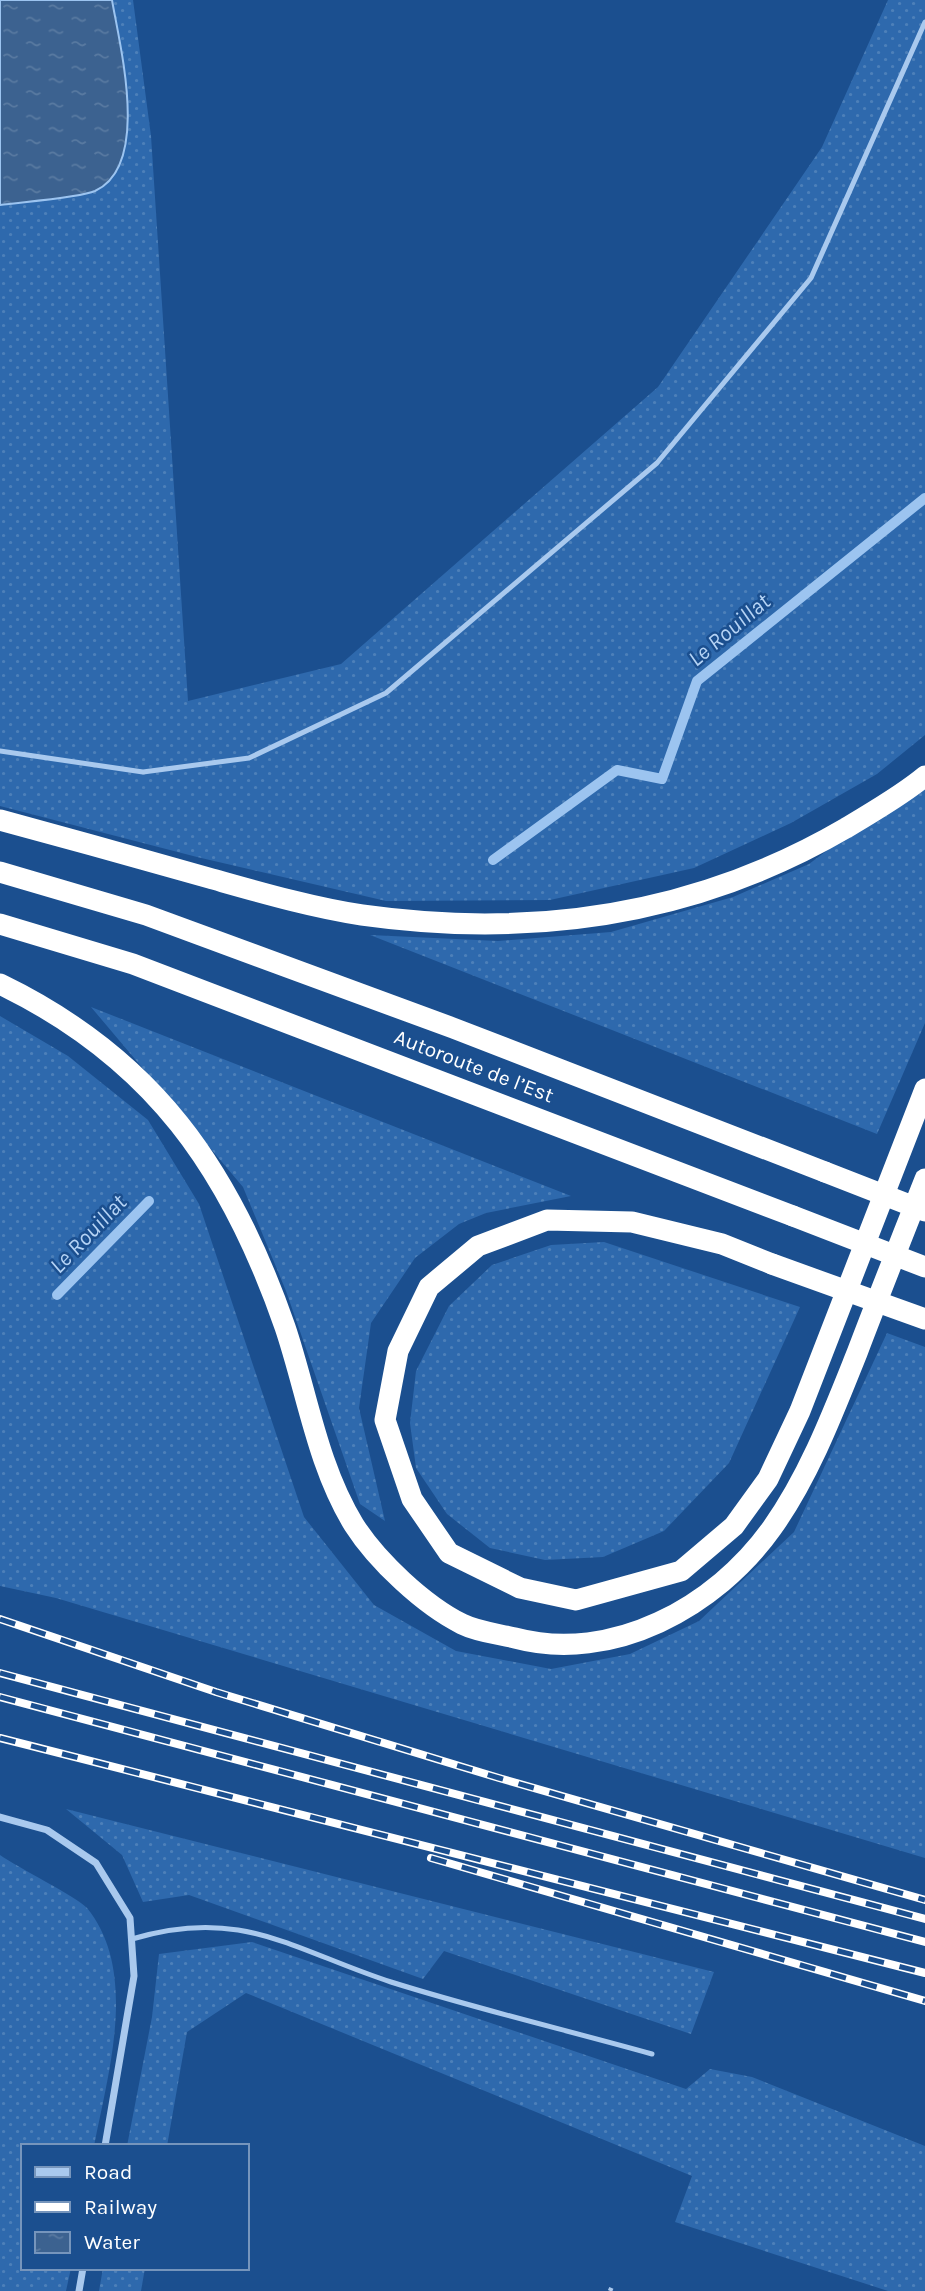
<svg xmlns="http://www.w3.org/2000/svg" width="925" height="2291" viewBox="0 0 925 2291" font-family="Karla,sans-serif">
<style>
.grass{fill:url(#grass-dots)}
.water{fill:url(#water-ripples);stroke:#9cc4f0;stroke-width:2}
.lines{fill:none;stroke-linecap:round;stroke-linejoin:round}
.stream{stroke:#9cc4f0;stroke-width:10}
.path{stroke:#a9c9ee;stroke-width:4.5;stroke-dasharray:3.5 5;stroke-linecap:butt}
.service{stroke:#a9c9ee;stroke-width:5}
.minor{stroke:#a9c9ee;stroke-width:7}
.motorway{stroke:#fff;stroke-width:21}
.rail-casing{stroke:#fff;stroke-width:8}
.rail{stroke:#1b4f8f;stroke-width:5;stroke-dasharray:16;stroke-linecap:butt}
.motorway-bridge{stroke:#fff;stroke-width:21}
.labels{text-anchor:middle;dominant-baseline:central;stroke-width:5;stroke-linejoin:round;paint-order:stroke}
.street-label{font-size:21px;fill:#fff;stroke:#1b4f8f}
.water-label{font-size:23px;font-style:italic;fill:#b5d3f5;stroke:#1b4f8f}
</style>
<defs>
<pattern id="grass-dots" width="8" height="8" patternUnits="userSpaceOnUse" patternTransform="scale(1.75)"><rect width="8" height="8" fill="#2e69ad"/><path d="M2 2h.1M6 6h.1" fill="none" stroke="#4d80b9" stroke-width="1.8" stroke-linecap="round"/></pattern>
<pattern id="water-ripples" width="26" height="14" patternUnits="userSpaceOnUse" patternTransform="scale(1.75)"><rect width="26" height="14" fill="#3c6290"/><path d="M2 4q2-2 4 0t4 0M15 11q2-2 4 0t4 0" fill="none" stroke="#597aa1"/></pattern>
</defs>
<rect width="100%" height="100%" fill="#1b4f8f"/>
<path class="grass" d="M0,0H133L151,136L188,701L341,664L658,387L822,147L888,0H925V735L877,774L791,823L694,868L550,900L386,901L197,857L0,806Z
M925,777V1023L877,1134L370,935L498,941L611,932L733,897L809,864Z
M91,1007L571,1196L486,1213L459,1224L415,1258L371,1323L359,1408L385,1521L360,1504L286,1291L243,1187Z
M0,1016L68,1056L148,1120L199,1204L304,1517L374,1605L456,1651L551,1669L630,1654L699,1621L794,1532L887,1333L925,1347V1858L56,1598L0,1586Z
M604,1242L800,1307L729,1463L664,1531L603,1557L545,1560L490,1548L447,1514L416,1468L410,1423L416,1371L449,1306L492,1265L551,1245Z
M66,1809L714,1972L691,2034L444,1951L423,1979L189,1895L143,1902L122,1855Z
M0,1855C17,1867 77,1897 87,1908C139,1972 108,2073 94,2146H23V2268H71L66,2291H0Z
M252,1942L686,2089L710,2069L752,2077L925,2146V2291H888L675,2222L692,2176L246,1993L187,2032L167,2146H127L152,2017L159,1954Z
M103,2268H145L141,2291H99Z"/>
<path class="water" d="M0,0H112C120,47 151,165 95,191C79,198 21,202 0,205Z"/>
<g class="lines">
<path class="stream" d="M493,860L617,770L662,779L697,681L925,498
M57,1295L149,1201"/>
<path class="path" d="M610,2291L613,2284"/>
<path class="service" d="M0,751L143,772L249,758L386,693L657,463L811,278L925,22
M132,1939C241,1906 293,1950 391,1982C477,2009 566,2030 652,2054"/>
<path class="minor" d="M0,1817L47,1830L96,1863L130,1918L134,1976L105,2146
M79,2291L83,2268"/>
<path class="motorway" d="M0,820C70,839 139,858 209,878C259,892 310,907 362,915C532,939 697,915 846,828C872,812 901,796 925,776
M0,872L146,915L453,1028L825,1172
M0,924L133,964L793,1216
M0,984C153,1058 230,1169 285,1327C307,1392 317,1465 354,1525C377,1561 424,1605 462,1624C478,1632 499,1634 515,1638C612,1664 716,1607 772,1528C809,1476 833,1413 857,1353C879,1295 902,1237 925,1179
M772,1264L722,1244L632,1222L547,1220L478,1246L429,1287L398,1351L385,1420L412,1499L449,1553L520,1588L576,1600L681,1571L734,1526L768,1479L800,1411L925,1089"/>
<defs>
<path id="rail" d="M0,1619L216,1692L499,1778L925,1900
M0,1673L925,1919
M0,1697L925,1942
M0,1738L925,1973
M431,1858L925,2001"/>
</defs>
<use href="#rail" class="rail-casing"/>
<use href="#rail" class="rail"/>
<path class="motorway-bridge" d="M825,1172L925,1211
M793,1216L925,1267
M772,1264L925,1319"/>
</g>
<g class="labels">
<g class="street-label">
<text transform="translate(474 1066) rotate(21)">Autoroute de l’Est</text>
</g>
<g class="water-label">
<text transform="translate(729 630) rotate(-40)">Le Rouillat</text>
<text transform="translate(88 1234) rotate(-46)">Le Rouillat</text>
</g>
</g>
<rect x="21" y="2144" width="228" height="126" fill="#1b4f8f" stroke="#7695bc" stroke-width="2"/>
<rect x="35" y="2167" width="35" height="10" fill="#a9c9ee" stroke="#7695bc" stroke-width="2"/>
<text x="84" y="2179" font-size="21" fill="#ffffff">Road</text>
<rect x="35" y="2202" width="35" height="10" fill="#ffffff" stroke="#7695bc" stroke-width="2"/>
<text x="84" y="2214" font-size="21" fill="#ffffff">Railway</text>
<rect x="35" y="2232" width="35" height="21" fill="url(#water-ripples)" stroke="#7695bc" stroke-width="2"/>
<text x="84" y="2249" font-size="21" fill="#ffffff">Water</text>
</svg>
